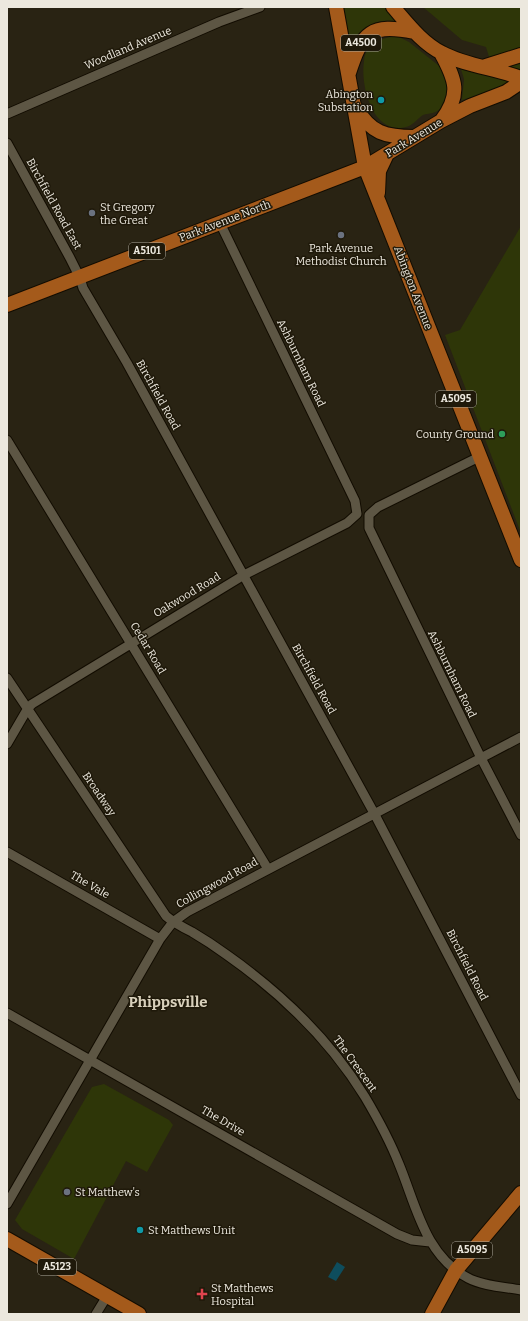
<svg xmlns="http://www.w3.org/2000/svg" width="528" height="1321" viewBox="0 0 528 1321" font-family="Bitter,serif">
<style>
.green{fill:#2e3608}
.water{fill:#0e4d5d}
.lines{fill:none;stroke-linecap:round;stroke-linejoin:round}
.street-casing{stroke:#120c01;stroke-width:11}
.primary-casing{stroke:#120c01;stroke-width:16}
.street{stroke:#5d5644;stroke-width:9}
.primary{stroke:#a45a1b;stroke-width:14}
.culture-dot{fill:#0f9aa8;stroke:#1f190a;stroke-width:1.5}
.worship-dot{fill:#6b7280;stroke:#1f190a;stroke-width:1.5}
.leisure-dot{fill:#2e9e5b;stroke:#1f190a;stroke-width:1.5}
.health-dot{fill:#e0444e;stroke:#1f190a;stroke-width:1.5}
.labels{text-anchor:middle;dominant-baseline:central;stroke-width:3;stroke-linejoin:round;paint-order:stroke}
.shield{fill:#1f190a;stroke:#aeaa9e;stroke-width:1}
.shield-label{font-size:10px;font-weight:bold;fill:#ece8de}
.street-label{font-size:11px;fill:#ece8de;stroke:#1f190a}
.poi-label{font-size:11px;fill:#ece8de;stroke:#1f190a;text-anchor:start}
.district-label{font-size:15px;font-weight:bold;fill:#d8d0bb;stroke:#1f190a}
</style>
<rect width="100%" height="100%" fill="#292313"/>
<path class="green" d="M344,7H385L399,21C374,18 362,26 351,48Z
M423,7H521V69L511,68L490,60L486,47L462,40Z
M397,36L409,42L443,69C449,80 450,100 440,109C435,114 429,113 423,115C418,118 414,124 409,126C373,139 360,86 364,61C366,43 381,38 397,36Z
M460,66L509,81L493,91L462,100L464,79Z
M521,226V533L445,335L460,330Z
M104,1084L169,1120L173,1125L147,1172L126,1161L74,1259L22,1229L15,1220L92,1087Z"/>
<path class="water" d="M337,1262L345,1267L336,1281L328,1277Z"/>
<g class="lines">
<defs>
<path id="street" d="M7,114L219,22L260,7
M7,143L70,258L80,278L83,288L127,363L374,813L521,1095
M7,440L268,869
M479,457L378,507L369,515V528L481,758L521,835
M7,678L166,916C174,923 182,927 192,932C204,939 216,947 227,955C281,993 330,1040 365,1097C378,1119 390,1141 399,1164C416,1205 425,1256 468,1278C483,1286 504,1287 521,1290
M7,744L28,708L32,704L244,575L347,523L357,514L355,501L220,223
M7,852L160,939
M7,1013L397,1234L412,1240L430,1242
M7,1204L160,939L173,922L187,912L521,737
M96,1314L107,1296"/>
<path id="primary" d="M336,7L365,167L521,560
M393,7C407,23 422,43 442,53C466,66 495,68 521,78
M441,53C456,80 461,94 442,120
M486,66L521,55
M349,73C362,32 371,23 414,32
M356,108C371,133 385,137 414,137
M378,193L379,171L387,154
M7,305L365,167L441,121L470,106L506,92L521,82
M7,1239L139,1314
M432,1314L456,1270L521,1193"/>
</defs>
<use href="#street" class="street-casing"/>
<use href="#primary" class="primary-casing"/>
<use href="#street" class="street"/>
<use href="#primary" class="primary"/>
</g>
<g class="culture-dot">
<circle cx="381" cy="100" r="4"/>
<circle cx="140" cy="1230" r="4"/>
</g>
<g class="worship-dot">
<circle cx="92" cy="213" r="4"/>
<circle cx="341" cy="235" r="4"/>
<circle cx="67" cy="1192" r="4"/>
</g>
<circle class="leisure-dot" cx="502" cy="434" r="4"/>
<path class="health-dot" d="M200 1288h4v4h4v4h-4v4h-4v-4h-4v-4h4z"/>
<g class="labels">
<g class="shield">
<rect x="341" y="35" width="40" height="16" rx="3"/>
<rect x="129" y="243" width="36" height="16" rx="3"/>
<rect x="436" y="391" width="40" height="16" rx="3"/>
<rect x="452" y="1242" width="40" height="16" rx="3"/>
<rect x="38" y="1259" width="38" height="16" rx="3"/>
</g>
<g class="shield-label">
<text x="361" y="43">A4500</text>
<text x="147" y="251">A5101</text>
<text x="456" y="399">A5095</text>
<text x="472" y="1250">A5095</text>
<text x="57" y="1267">A5123</text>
</g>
<g class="street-label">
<text transform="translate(128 48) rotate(-23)">Woodland Avenue</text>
<text transform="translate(414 138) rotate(-31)">Park Avenue</text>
<text transform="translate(54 204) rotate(61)">Birchfield Road East</text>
<text transform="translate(225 221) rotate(-21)">Park Avenue North</text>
<text transform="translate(413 288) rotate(69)">Abington Avenue</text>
<text transform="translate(301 363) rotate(64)">Ashburnham Road</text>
<text transform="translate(158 395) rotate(61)">Birchfield Road</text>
<text transform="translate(187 595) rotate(-31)">Oakwood Road</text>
<text transform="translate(148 648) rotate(59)">Cedar Road</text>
<text transform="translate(452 674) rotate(64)">Ashburnham Road</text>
<text transform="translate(314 679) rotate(61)">Birchfield Road</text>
<text transform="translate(99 794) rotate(56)">Broadway</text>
<text transform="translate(217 883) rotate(-29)">Collingwood Road</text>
<text transform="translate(90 885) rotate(30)">The Vale</text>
<text transform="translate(467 965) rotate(63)">Birchfield Road</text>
<text transform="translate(355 1064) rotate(54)">The Crescent</text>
<text transform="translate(223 1121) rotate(30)">The Drive</text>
</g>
<g class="poi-label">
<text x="373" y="94" text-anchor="end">Abington<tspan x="373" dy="13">Substation</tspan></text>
<text x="100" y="207">St Gregory<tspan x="100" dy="13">the Great</tspan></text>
<text x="341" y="248" text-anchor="middle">Park Avenue<tspan x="341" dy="13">Methodist Church</tspan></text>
<text x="494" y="434" text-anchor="end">County Ground</text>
<text x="75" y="1192">St Matthew's</text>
<text x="148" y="1230">St Matthews Unit</text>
<text x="211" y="1288">St Matthews<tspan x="211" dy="13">Hospital</tspan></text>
</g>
<g class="district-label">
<text x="168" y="1002">Phippsville</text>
</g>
</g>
<rect width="528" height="1321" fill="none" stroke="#ece8de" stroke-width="16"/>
</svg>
